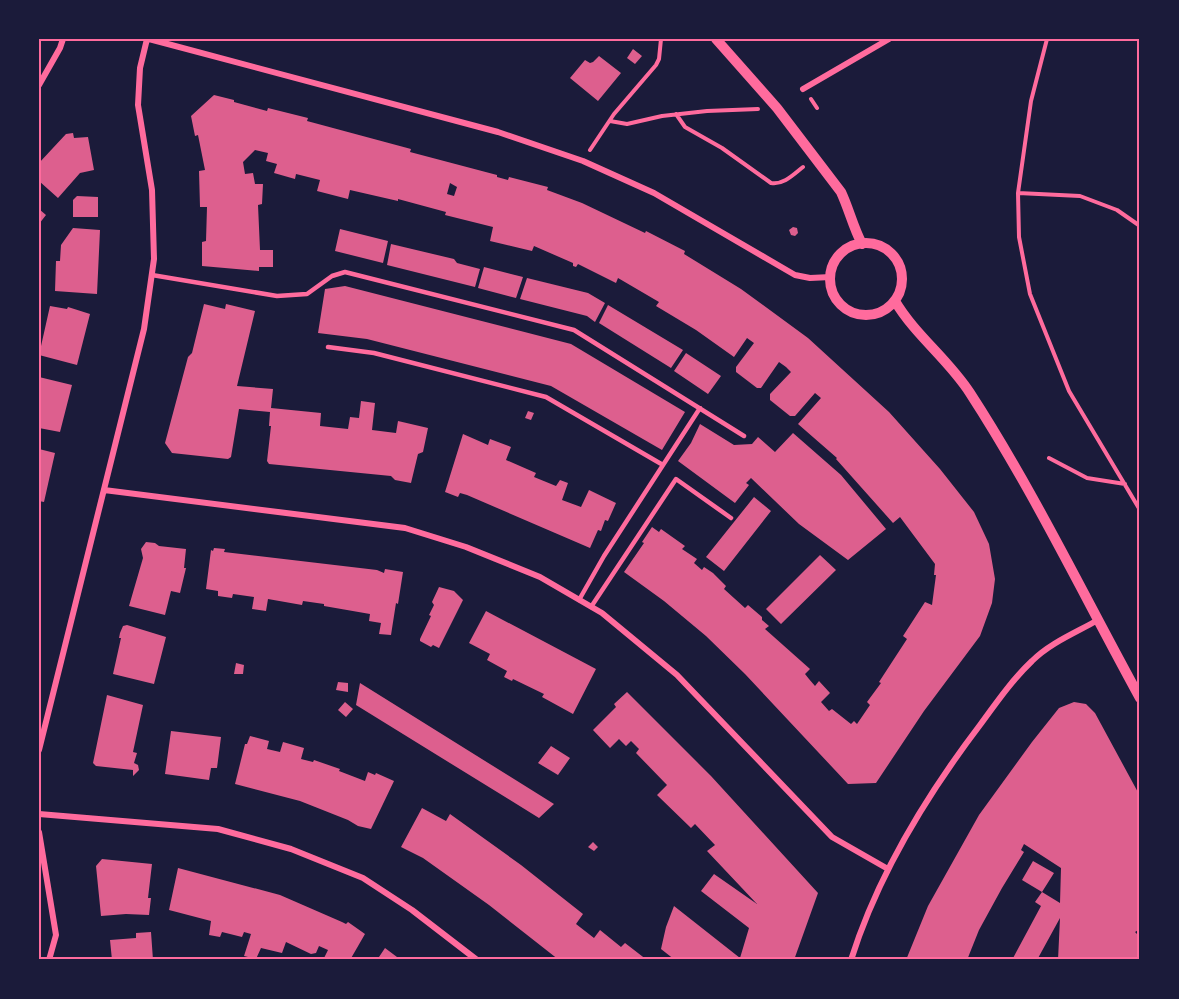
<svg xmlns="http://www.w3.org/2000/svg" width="1179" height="999" viewBox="0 0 1179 999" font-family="Raleway,sans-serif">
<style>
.building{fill:#dd5f8e;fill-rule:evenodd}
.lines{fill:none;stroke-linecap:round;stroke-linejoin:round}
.path{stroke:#ff6b9d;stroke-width:4}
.service{stroke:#ff6b9d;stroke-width:4.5}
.minor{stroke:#ff6b9d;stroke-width:6}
.tertiary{stroke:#ff6b9d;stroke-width:10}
.neatline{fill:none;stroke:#ff6b9d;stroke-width:2}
</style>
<rect width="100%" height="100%" fill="#1b1b3a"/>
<path class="building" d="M633,49L642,56L635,64L627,58Z
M599,56L621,73L598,101L570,78L585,60L590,63L593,62Z
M214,95L234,100V102L267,111L268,108L308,118L307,121L411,149L410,152L497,175V177L508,180L509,177L548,187L547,190L582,203L645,233L646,231L685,251L684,254L741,289L808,338L889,412L940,469L974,512L989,544L995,579L992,603L980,636L924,711L876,783L848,784L745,674L706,636L664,601L624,572L644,543L642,542L652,527L659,532L661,529L685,546L682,549L697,559L694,563L702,570L704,567L713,573L726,586L724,589L745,608L748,605L762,617V620L769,626L765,629L810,669L805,674L809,679L815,686L819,681L830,693L821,702L829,711L832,709L851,724L854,721L857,724L870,705L867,702L881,683L879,682L907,639L903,636L925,602L932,605L936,575H934L935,564L900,517L893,523L836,459L837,458L798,424L821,398L815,393L795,416H790L770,400V394L791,372L786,367L779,362L761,388H757L736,372V367L754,343L747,338L734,357L696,330L656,306L659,302L618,278L616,283L578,264L576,267L573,266V263L534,246L532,251L490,241L493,227L445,215L446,212L398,199V201L350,190L348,199L317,191L320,180L296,174L295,179L274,173L277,164L266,161L268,153L255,150L243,162L245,174L253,173L255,184H263L262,204L258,205L260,250H273V267H259V271L202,266V242L206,241L207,207H200L199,171L205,170L198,135L195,136L191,116ZM450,183L457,187L454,196L447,194Z
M73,133L74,138L88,137L94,170L80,173L58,198L39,181V163L66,134Z
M77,196L98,197V217H73V200Z
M39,209L46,215L39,224Z
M793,227L797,228L798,233L795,236L791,235L789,230Z
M73,228L100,230L97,294L55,291L56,261H60L61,245Z
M340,229L388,241L383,263L335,251Z
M391,244L454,259L457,263L480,269L475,287L387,265Z
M484,267L523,277L516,298L478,288Z
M527,278L588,293L605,303L595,322L587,316L520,299Z
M345,286L571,344L685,412L662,450L551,386L367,339L318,333L325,289Z
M204,304L225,309L226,304L255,311L237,386L273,389L271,408L321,413L320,426L348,429L350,417L359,418L361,401L375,403L372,430L396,433L398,421L428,428L423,452L418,454L411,483L395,480L391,476L269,464L267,461L271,426H269L270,412L239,409L231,457L228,459L172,453L165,443L188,357L192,353Z
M608,305L683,350L671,368L599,323Z
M50,306L67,309L68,307L90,314L77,365L39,355Z
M686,353L721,376L708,394L674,371Z
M39,377L72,385L60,432L39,428Z
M528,411L534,413L531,420L525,418Z
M700,424L734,445L752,444L758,437L775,452L793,433L841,475L886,529L848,560L799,524L751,478L746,483L749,485L735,503L678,461L691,443Z
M463,434L488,445L490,439L511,447L506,460L536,473L534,477L556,486L560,480L568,483L562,500L581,507L589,490L616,503L608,521L605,520L601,531L598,530L590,548L467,495L460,493L458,497L445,492Z
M39,449L55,453L44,502L39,501Z
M754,497L771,511L724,571L706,557Z
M146,542L155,543L159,546L186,549L184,568H186L180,593L171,591L165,615L129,606L143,558L141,549Z
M214,548L225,549L224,552L377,570L384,573L385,569L403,572L398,604L396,603L391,635L379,634L381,623L369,621L370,614L324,606V604L303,601L302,605L268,599L266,611L252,609L254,597L233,594L232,598L218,596V591L206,589L211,550L213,551Z
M820,555L836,570L781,624L766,609Z
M439,587L454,591L463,600L439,648L433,645L431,647L420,641V639L431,616L429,615L434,605L432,602Z
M486,611L596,669L573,714L542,697L544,694L513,679L512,681L504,677L507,671L487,660L490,654L469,643Z
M127,625L166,637L154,684L113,674L121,638H119L120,633L123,626Z
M236,663L244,665L243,674H234Z
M338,682L348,683V692L336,690Z
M360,683L554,804L539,818L356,705Z
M627,692L711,776L818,893L794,960H675L661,949L666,927L674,906L740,958L749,928L701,891L714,874L757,904L707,851L715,845L695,824L691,828L657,795L667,785L636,753L639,749L631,741L626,746L619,739L610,748L593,730L616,707L614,704Z
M107,695L143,705L133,752L137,753L134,763L138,765L139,770L133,776V770L96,766L93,763Z
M345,702L353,709L346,717L338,710Z
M1074,702L1086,704L1095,713L1140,796V929L1135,932L1140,937V955L1134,960H1058L1060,918L1037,960H1012L1041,906L1035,902L1042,892L1022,880L1033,861L1054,873L1042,892L1060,903L1061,868L1024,844L1021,850L1024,852L1002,888L979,930L967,960H906L928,906L979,815L1032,742L1059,708Z
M171,731L221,737L217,768H211L209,780L165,774Z
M250,736L269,741L267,749L280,752L283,742L304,748L301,759L313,762L314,760L340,769L339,771L365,781L368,772L375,775L376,773L394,781L371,829L358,826L348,820L300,801L235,784L245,744H247Z
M551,746L570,758L558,775L538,763Z
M422,808L446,821L450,814L521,865L583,914L576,924L594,938L600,930L621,947L625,943L647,960H559L489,905L423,858L401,847Z
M593,842L598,847L594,851L588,847Z
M102,859L152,864L148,898H151L149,915L126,914L101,916L96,866Z
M178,868L280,895L342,922L346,924L348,922L365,934L350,960H323L328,950L319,946L316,953L311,954L286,942L282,953L261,948L256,959L244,956L251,934L244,932L242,937L222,932L220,937L209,935L211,921L169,910Z
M151,932L153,960H112L110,940L136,938V933Z
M385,948L401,960H377Z"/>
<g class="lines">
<path class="path" d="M1047,39L1031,101L1018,193L1019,237L1030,294L1069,391L1140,510
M811,99L817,108
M676,114L685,127L722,148L771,183C784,185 794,174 803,167
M610,121L627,124L662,116L707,111L758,109
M590,150L614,114L656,65L659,59L661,39
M1018,193L1080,196L1117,210L1140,226
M1049,458L1087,478L1125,484"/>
<path class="service" d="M152,275L277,296L307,294L332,276L345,272L574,330L744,436
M328,347L374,353L546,397L663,465
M579,600L604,556L700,408
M591,607L676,479L731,518"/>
<path class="minor" d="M149,39L498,132L583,161L654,193L795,275L810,278L831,277
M39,85L60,48L63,39
M803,89L889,39
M104,490L405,528L466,547L540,577L602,613L677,675L832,837L888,869
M39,750L144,329L154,259L152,190L138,105L140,68L147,39
M39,814L218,829L291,849L363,878L412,910L477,960
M39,832L56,935L49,960
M851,960C878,874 926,796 980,725C996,703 1012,680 1032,661C1050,643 1075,633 1098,620"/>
<path class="tertiary" d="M716,39L777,108L841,192C849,209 853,227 862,244
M830 279a36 36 0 1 1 72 0a36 36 0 1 1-72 0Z
M895,301C915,335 949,360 970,393C1033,490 1084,596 1140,698"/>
</g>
<rect width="1179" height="999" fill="none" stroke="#1b1b3a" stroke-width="81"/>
<rect x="40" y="40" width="1098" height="918" class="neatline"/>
</svg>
